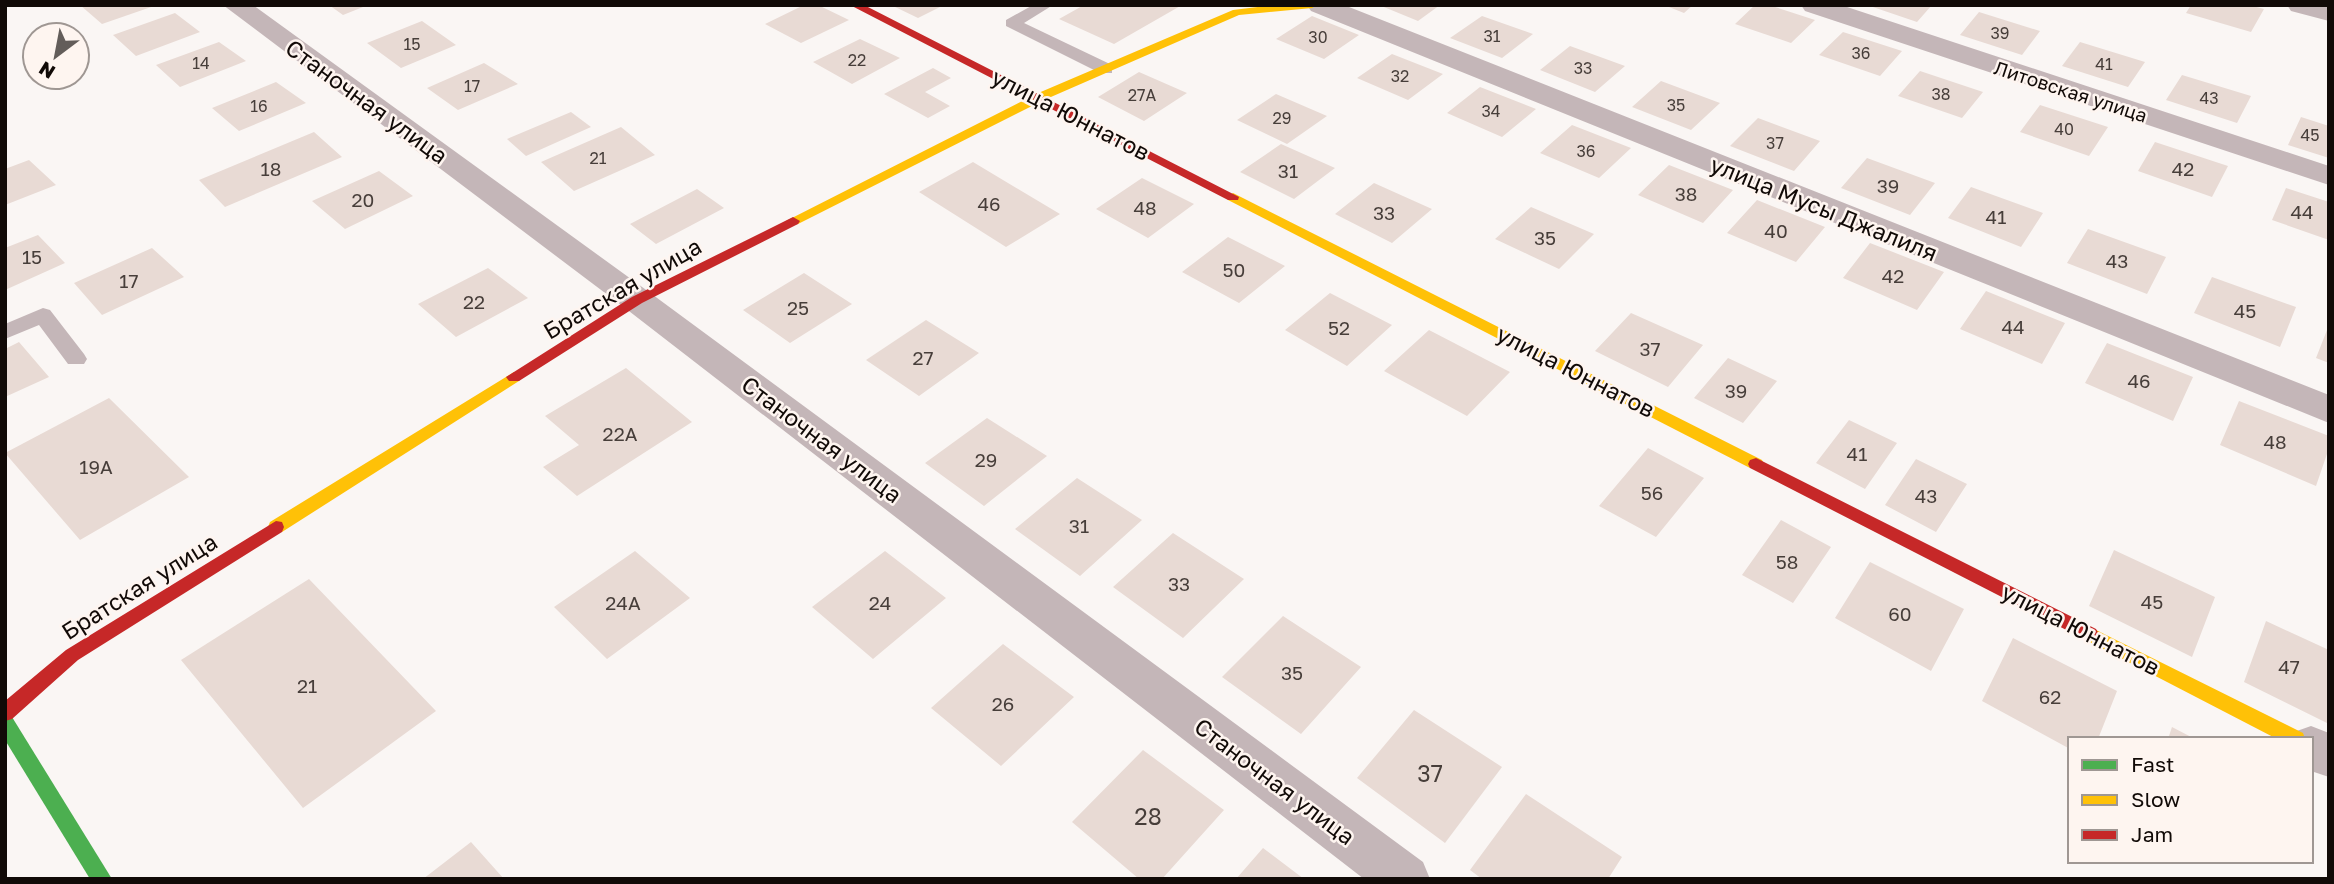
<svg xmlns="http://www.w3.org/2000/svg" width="2334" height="884" viewBox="0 0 2334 884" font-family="'Golos Text',sans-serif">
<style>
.building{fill:#e8dad4}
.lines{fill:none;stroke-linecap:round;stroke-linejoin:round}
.lane{fill:#c4b6b8;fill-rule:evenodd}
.street{fill:#c4b6b8;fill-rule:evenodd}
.fast{fill:#4caf50;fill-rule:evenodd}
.slow{fill:#ffc107;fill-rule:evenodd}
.jam{fill:#c62828;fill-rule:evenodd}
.labels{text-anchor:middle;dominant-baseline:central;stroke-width:5;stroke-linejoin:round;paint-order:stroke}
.far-number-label{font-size:16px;fill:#473e3a}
.far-street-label{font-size:19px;fill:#110a07;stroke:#fef5f0}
.number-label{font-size:19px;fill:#473e3a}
.street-label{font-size:23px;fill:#110a07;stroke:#fef5f0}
.near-number-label{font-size:23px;fill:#473e3a}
</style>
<rect width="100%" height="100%" fill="#faf6f4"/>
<path class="building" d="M80,5H154V6L102,24Z
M329,5H368L343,15Z
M804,5H818L849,20L801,43L765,24Z
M891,5H944L918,18Z
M1084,5H1182L1114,44L1059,19Z
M1379,5H1440L1418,21Z
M1664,5H1693L1684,13Z
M1755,5H1769L1815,20L1791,43L1735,24Z
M1867,5H1932L1917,22Z
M2191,5H2249L2264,9L2251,32L2186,13Z
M1979,12L2040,31L2022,55L1960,35Z
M175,13L200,32L136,56L113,35Z
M1312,16L1359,35L1324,59L1276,39Z
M1482,16L1533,34L1502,58L1450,38Z
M422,21L456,45L401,68L367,43Z
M1843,32L1902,51L1880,76L1819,55Z
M860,39L900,58L852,84L813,62Z
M219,42L246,61L180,87L156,65Z
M2080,42L2145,62L2128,87L2062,66Z
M1570,46L1625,66L1595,92L1540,70Z
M1392,54L1443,74L1408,100L1357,78Z
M484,63L518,84L458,110L427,88Z
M933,68L951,78L925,92L950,106L928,118L884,94Z
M1920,71L1983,92L1962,118L1898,96Z
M1139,72L1187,93L1144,121L1098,97Z
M2182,75L2251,96L2237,123L2166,100Z
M1661,81L1720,103L1691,130L1632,107Z
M276,82L306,103L239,131L212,108Z
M1480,87L1536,109L1502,137L1447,113Z
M1276,94L1327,116L1287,144L1237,120Z
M2040,105L2108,127L2089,156L2020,132Z
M571,112L591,127L526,156L507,139Z
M2301,117L2329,126V158L2288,145Z
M1758,118L1820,141L1794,171L1730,146Z
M1572,125L1631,148L1599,178L1540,153Z
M621,127L655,155L574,191L541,162Z
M314,132L342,157L225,207L199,180Z
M2155,142L2228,166L2212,197L2138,171Z
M1281,144L1335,168L1294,199L1240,172Z
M1867,158L1935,183L1910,215L1841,188Z
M29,160L56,185L5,205V169Z
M973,162L1060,214L1006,247L919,192Z
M1669,165L1733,190L1703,223L1638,195Z
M379,171L413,196L345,229L312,201Z
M1142,178L1194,204L1148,238L1096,209Z
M1374,183L1432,209L1392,243L1335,214Z
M1971,187L2043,213L2021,247L1948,218Z
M2286,188L2329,202V240L2272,220Z
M697,189L724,208L656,244L630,224Z
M1757,200L1825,227L1796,262L1727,233Z
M1531,207L1594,234L1559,269L1495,239Z
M2088,229L2166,257L2147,294L2067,263Z
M38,235L65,263L5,290V248Z
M1228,237L1285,266L1239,303L1182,272Z
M1870,243L1944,272L1917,310L1843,278Z
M152,248L184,277L102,315L74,283Z
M488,268L528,298L456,337L418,304Z
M804,273L852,304L790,343L743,310Z
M2212,277L2296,307L2280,347L2194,313Z
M1986,291L2065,323L2042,364L1960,329Z
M1330,293L1392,325L1347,366L1285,330Z
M1631,313L1703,345L1668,387L1595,351Z
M926,320L979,353L919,396L866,360Z
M2329,325V363L2316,358Z
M1429,330L1510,372L1467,416L1384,371Z
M19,342L49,377L5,397V349Z
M2107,343L2193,377L2173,421L2085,383Z
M1728,358L1777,381L1743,423L1694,398Z
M626,368L692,422L577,496L543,467L579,445L545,416Z
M109,398L189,477L80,540L5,453Z
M2239,401L2329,436V448L2316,486L2220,445Z
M987,418L1047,456L984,506L925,463Z
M1849,420L1897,443L1865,489L1816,463Z
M1648,448L1704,478L1656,537L1599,506Z
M1916,459L1967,484L1936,532L1885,505Z
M1077,478L1142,520L1080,576L1015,529Z
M1781,520L1831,547L1793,603L1742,575Z
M1173,533L1244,579L1183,638L1113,587Z
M2114,550L2215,597L2192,657L2089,606Z
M635,551L690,598L607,659L554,607Z
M885,551L946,598L873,659L812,607Z
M1870,562L1964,609L1931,671L1835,618Z
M309,579L436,711L303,808L181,660Z
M1283,616L1361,667L1301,734L1222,677Z
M2266,621L2329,650V724L2244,682Z
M2013,638L2117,691L2098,739H2070V749L1982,701Z
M1003,644L1074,697L1001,766L931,708Z
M1414,710L1502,767L1445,843L1357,778Z
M2172,727L2195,739H2168Z
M1143,750L1224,810L1162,879H1139L1072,822Z
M1526,794L1622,857L1608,879H1482L1470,870Z
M471,842L504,879H423Z
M1263,848L1304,879H1236Z"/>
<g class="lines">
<path class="lane" d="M1033,5H1053L1024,23L1112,65V73H1100L1006,26V20Z
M43,308L50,310L84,354L87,359L84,364H68L39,325L5,339V324Z"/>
<path class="street" d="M223,5H253L649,292L1423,862L1430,879H1364L625,308Z
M1307,5H1344L2329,395V423L1311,11Z
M1801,5H1841L2329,166V185L1805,11Z
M2287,5H2329V21L2291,11Z
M2311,726L2329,733V777L2311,771V739H2291L2294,732Z"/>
<path class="fast" d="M5,715L12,717L112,879H90L5,740Z"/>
<path class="slow" d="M1275,5H1317L1312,8L1239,15L1044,100L798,224L793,225L786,221L1036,94L1233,10Z
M1233,193L1762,460L1764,464L1762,468H1750L1228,200L1227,197Z
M514,372L519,373L522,377L519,381L282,532H270L268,527L270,522Z
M2090,627L2303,733L2305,739H2277L2084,639L2081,634L2084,629Z"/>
<path class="jam" d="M850,5H864L1239,197L1238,200H1228Z
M793,217L800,221L798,224L642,303L519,381H509L506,377L632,297Z
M1756,458L2096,629L2099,634L2096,639L2090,641L2084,639L1750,468L1748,464L1750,460Z
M276,521L282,522L284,527L282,532L78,660L12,719L5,721V701L66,650Z"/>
</g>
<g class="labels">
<g class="far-number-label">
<text x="2000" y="33">39</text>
<text x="1492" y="36">31</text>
<text x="1318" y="37">30</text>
<text x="412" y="44">15</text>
<text x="1861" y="53">36</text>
<text x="857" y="60">22</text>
<text x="201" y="63">14</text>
<text x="2104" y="64">41</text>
<text x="1583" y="68">33</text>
<text x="1400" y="76">32</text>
<text x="472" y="86">17</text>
<text x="1941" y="94">38</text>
<text x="1142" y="95">27А</text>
<text x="2209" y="98">43</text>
<text x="1676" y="105">35</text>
<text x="259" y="106">16</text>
<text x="1491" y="111">34</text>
<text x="1282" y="118">29</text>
<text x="2064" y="129">40</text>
<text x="2310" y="135">45</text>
<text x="1775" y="143">37</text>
<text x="1586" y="151">36</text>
<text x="598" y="158">21</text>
</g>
<g class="far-street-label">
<text transform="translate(2071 91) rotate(18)">Литовская улица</text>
</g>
<g class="number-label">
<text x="271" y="168">18</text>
<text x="2183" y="168">42</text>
<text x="1288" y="170">31</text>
<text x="1888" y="185">39</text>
<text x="1686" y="193">38</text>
<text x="363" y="199">20</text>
<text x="989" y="203">46</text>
<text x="1145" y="207">48</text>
<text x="2302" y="211">44</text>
<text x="1384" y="212">33</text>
<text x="1996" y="216">41</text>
<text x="1776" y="230">40</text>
<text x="1545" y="237">35</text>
<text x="32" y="256">15</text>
<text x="2117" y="260">43</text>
<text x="1234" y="269">50</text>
<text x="1893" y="275">42</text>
<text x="129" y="280">17</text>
<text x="474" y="301">22</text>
<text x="798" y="307">25</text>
<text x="2245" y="310">45</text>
<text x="2013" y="326">44</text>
<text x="1339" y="327">52</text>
<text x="1650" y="348">37</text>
<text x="923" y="357">27</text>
<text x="2139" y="380">46</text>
<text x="1736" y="390">39</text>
<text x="620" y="433">22А</text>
<text x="2275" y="441">48</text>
<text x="1857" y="453">41</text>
<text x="986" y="459">29</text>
<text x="96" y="466">19А</text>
<text x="1652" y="492">56</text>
<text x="1926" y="495">43</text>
<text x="1079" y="525">31</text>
<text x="1787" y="561">58</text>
<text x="1179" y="583">33</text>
<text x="2152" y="601">45</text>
<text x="623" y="602">24А</text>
<text x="880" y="602">24</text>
<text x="1900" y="613">60</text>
<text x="2289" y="666">47</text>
<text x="1292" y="672">35</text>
<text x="307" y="685">21</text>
<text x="2050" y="696">62</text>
<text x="1003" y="703">26</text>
</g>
<g class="street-label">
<text transform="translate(367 101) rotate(36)">Станочная улица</text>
<text transform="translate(1071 114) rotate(27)">улица Юннатов</text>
<text transform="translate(1824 208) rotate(22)">улица Мусы Джалиля</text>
<text transform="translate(622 288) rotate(-30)">Братская улица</text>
<text transform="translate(1576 371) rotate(27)">улица Юннатов</text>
<text transform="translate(822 439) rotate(37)">Станочная улица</text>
<text transform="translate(139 586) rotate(-32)">Братская улица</text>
<text transform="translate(2081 629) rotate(27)">улица Юннатов</text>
<text transform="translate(1275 781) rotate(37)">Станочная улица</text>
</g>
<g class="near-number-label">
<text x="1430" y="773">37</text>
<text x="1148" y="816">28</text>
</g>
</g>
<rect width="2334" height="884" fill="none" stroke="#110a07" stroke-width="14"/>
<rect x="2068" y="737" width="245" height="126" fill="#fef5f0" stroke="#9f9793" stroke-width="2"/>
<rect x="2082" y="760" width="35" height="10" fill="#4caf50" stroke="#9f9793" stroke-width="2"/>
<text x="2131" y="772" font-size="21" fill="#110a07">Fast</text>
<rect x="2082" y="795" width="35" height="10" fill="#ffc107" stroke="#9f9793" stroke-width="2"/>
<text x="2131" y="807" font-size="21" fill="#110a07">Slow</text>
<rect x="2082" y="830" width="35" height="10" fill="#c62828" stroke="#9f9793" stroke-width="2"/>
<text x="2131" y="842" font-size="21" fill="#110a07">Jam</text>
<g transform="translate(56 56) rotate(212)"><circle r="33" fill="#fef5f0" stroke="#9f9793" stroke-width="2"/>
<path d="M0-5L12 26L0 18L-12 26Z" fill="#635d5a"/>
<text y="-10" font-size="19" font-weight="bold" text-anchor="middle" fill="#110a07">N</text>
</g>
</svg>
